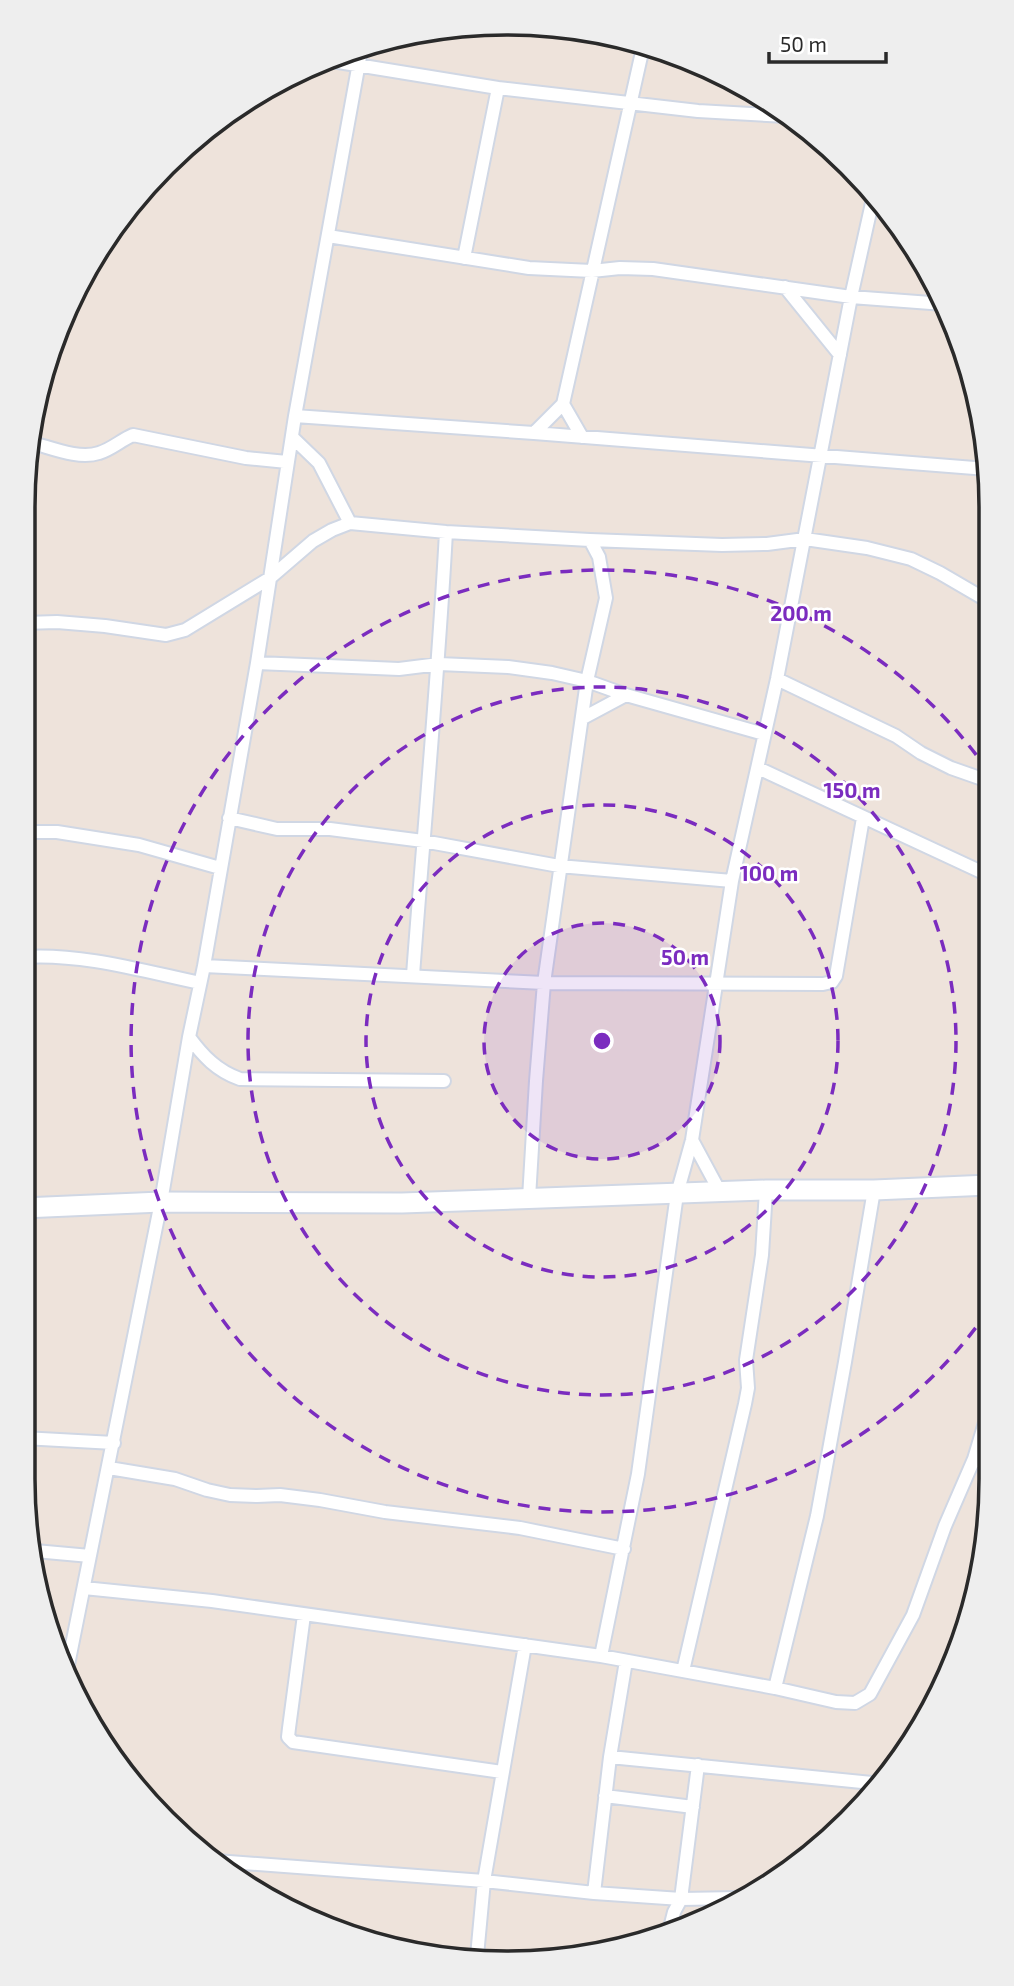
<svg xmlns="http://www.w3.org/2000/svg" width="1014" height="1986" viewBox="0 0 1014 1986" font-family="'Exo 2',sans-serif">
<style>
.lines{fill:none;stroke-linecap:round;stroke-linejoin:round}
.street-casing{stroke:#d0d7e4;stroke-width:16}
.secondary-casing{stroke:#d0d7e4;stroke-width:23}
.street{stroke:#fff;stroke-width:12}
.secondary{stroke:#fff;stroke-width:19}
.ring{fill:none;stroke:#7b2cbf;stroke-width:3.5;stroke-dasharray:12 9}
.rim{fill:none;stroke:#2a2a2a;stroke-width:3.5}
.centre{fill:#7b2cbf;stroke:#fff;stroke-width:3.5}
.ring-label{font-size:21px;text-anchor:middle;font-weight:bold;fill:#7b2cbf;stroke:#fff;stroke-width:5;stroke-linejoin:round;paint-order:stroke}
</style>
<rect width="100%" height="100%" fill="#eee3db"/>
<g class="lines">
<defs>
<path id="street" d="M326,60L498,88L698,111L786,116
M328,236L529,268L592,271L620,268L653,269L851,297L944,304
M464,258L498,88
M785,287L840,355
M563,404L582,437
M295,416L534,433L987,469
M534,433L563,404L644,43
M292,437L319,463L350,523
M29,442C50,447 78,460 99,453C112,449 121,440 133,435L246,458L287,462
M24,623L57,622L105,626L166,635L185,630L270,578L313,541L332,530L350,523L446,532L590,540L722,545L767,544L805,539L867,548L911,559L940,573L988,601
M257,663L399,669L439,664L508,667L552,673L587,681L626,695L764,734
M777,679L896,736L921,753L951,768L988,781
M583,718L626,695
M758,768L988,875
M229,818L277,829H330L423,841L559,866L732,881
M23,832H57L139,845L220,868
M23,957C82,953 143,971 200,983
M204,966L544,983L823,984L832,982L836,976L863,818
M413,975C424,828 438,680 446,532
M189,1037C203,1056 217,1071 240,1079L444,1081
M692,1140L720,1192
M529,1198L536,1081L544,983L587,681L606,598L599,557L590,540
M23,1438L114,1443
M974,1459L990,1464
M109,1468L175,1479L207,1490L230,1495L257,1496L280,1495L320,1500L385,1512L520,1528L624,1549
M35,1551L90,1556
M84,1588L212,1601L601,1656L775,1688L836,1702L855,1703L870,1694L913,1615L945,1526L974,1459L990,1406
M304,1615L289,1728L288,1737L293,1742L502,1772
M601,1656L638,1474L677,1194L692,1140L732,881L777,679L851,297L874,194
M67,1670L161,1202L189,1037L204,966L257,663L295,416L362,46
M683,1671L745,1404L748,1388L746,1360L762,1255L766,1190
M775,1688L817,1516L845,1362L874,1190
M610,1757L882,1784
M605,1796L693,1807
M216,1861L484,1881L594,1893L681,1899L738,1898
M594,1893L610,1757L626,1661
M669,1932L674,1912L681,1899L698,1765
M477,1956L484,1881L525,1645"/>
<path id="secondary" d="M23,1208L161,1202L402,1203L766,1190H874L989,1185"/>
</defs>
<use href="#street" class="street-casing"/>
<use href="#secondary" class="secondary-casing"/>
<use href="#street" class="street"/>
<use href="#secondary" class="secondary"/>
</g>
<circle cx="602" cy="1041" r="118" fill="#7b2cbf" fill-opacity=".12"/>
<g class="ring">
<circle cx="602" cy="1041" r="118"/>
<circle cx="602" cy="1041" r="236"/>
<circle cx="602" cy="1041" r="354"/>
<path d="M988 1311A471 471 0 1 1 988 771"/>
</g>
<path d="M0 0H1014V1986H0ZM507 35H507A472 472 0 0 1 979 507V1479A472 472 0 0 1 507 1951H507A472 472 0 0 1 35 1479V507A472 472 0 0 1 507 35Z" fill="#eee" fill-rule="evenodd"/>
<path class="rim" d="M507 35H507A472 472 0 0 1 979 507V1479A472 472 0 0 1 507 1951H507A472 472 0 0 1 35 1479V507A472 472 0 0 1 507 35Z"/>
<circle cx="602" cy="1041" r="10" class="centre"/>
<g class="ring-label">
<text x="801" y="621">200 m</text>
<text x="852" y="798">150 m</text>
<text x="769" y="881">100 m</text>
<text x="685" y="965">50 m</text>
</g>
<path d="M769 52v10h117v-10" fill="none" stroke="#2a2a2a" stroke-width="3.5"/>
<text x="780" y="52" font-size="21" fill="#2a2a2a" stroke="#ffffff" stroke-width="5" paint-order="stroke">50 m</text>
</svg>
